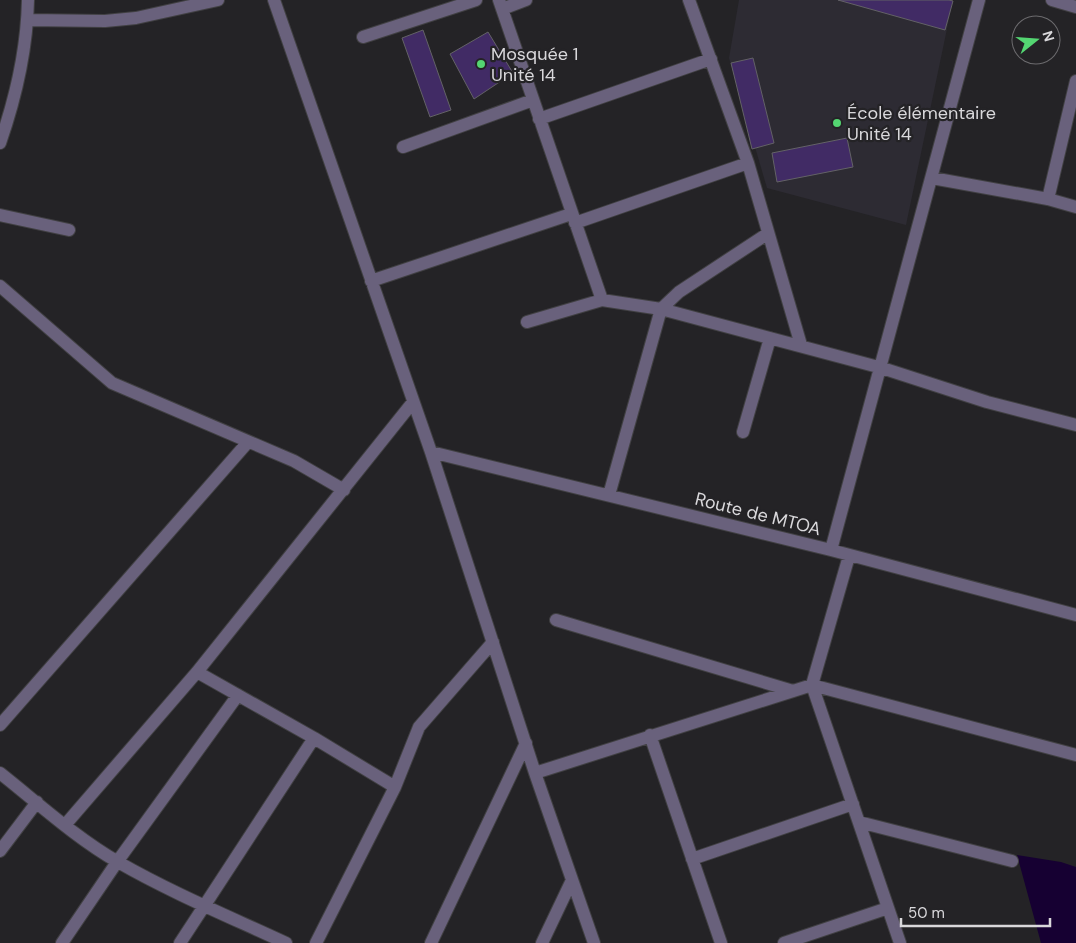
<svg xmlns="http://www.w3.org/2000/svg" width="1076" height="943" viewBox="0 0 1076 943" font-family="'DM Sans',sans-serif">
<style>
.built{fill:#2d2b33}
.water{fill:#160032}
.building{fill:#412b65;stroke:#636266}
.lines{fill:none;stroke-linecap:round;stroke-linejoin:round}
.minor-casing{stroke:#414043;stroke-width:14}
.minor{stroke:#69617c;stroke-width:12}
.poi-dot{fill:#54d672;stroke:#242326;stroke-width:2}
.labels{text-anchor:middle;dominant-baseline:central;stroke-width:4.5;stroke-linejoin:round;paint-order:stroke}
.poi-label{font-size:18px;fill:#d9d8db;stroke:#242326;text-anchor:start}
.street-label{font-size:18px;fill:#d9d8db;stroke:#242326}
</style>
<rect width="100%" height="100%" fill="#242326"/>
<path class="built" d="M739,0H953L906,225L767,188L729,58Z"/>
<path class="water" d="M1017,855L1061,862L1076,867V943H1041Z"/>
<path class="building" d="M838,0H949L953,1L945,30Z
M423,30L451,110L430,117L402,38Z
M488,32L513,73L474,99L450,54Z
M753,58L774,143L752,149L731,63Z
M847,138L853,167L777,182L772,153Z"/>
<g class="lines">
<defs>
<path id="minor" d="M274,0L431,452L535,773L594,943
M499,0L602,300
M689,0L748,163L801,345
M1052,0L1076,7
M502,9L526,0
M28,20L105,21L136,18L218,0
M363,37L476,0
M539,119L711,59
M0,143C16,97 27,48 28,0
M403,147L533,100
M932,178L1048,199L1076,81
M1048,199L1076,207
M0,215L69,230
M575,223L748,163
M371,281L571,214
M0,286L112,383L294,461L344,490
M527,322L602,300L661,309L882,368L987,402L1076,425
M743,432L770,338
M431,452L831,550L1076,615
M609,495L661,309L679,292L767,234
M831,550L979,0
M849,556L812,685L900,943
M556,620L793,691
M197,672L314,738L395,787
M0,725L248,442
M650,735L721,943
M0,773C38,803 76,838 118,862C172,893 230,917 286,943
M535,773L812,685L1076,755
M859,822L1012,861
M65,825L197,672L413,402
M0,851L37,802
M692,859L853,804
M62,943L117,862L238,695
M180,943L314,738
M316,943L395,787L419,727L493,642
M431,943L526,743
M542,943L572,880
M784,943L888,908"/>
</defs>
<use href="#minor" class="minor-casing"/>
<use href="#minor" class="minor"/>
</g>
<g class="poi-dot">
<circle cx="481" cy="64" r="5"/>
<circle cx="837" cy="123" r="5"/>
</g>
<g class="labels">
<g class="poi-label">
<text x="491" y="54">Mosquée 1<tspan x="491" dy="21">Unité 14</tspan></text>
<text x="847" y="113">École élémentaire<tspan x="847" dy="21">Unité 14</tspan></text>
</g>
<g class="street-label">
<text transform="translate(758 514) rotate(14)">Route de MTOA</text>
</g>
</g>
<g transform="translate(1036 40) rotate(73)"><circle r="24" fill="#242326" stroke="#6c6b6e"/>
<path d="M0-4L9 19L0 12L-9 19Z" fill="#54d672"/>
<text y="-8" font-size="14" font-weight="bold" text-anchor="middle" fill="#d9d8db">N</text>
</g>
<path d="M901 918v8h149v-8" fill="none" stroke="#d9d8db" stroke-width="2.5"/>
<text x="908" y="918" font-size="15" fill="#d9d8db" stroke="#242326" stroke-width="4" paint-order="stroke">50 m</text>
</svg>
